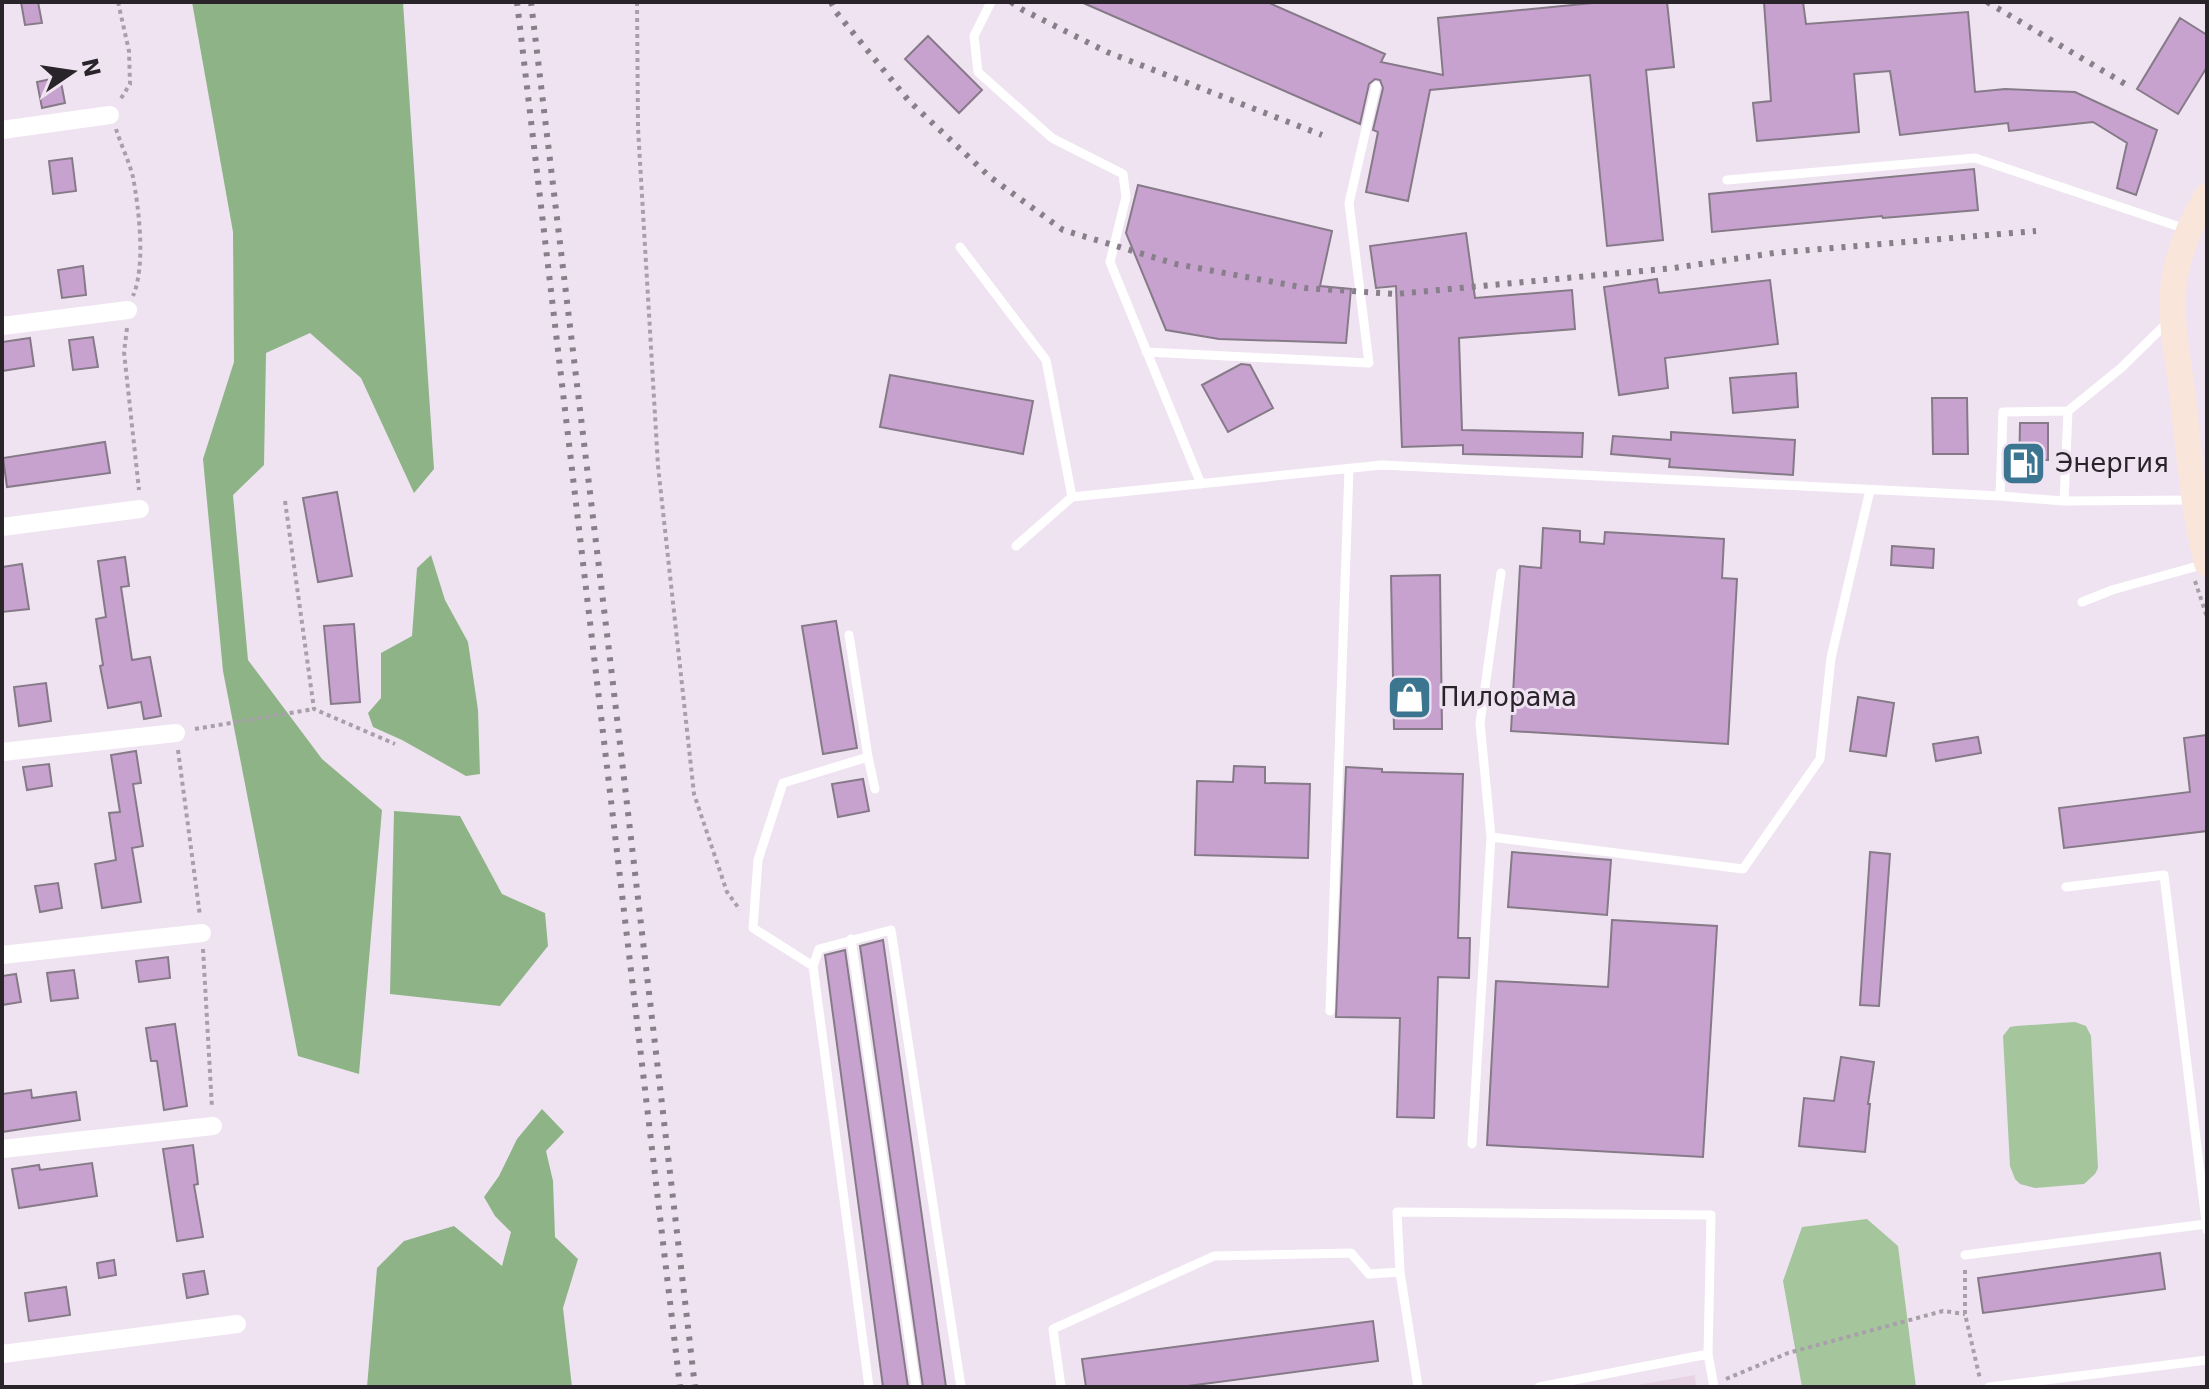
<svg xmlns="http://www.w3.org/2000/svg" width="2209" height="1389" viewBox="0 0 2209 1389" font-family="'DejaVu Sans',sans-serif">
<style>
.education{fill:#e7d3e3}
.green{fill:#a5c59d}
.forest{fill:#8eb386}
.building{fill:#c7a2cf;stroke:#867a88;stroke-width:2}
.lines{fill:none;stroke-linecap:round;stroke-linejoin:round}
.path{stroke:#a99fab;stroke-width:4;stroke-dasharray:4 4;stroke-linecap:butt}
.service{stroke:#fff;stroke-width:9}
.minor{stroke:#fff;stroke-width:18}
.secondary{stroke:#f9e5d9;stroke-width:26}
.rail{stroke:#877f89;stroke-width:6;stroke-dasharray:4 8;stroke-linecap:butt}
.labels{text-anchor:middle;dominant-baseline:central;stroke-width:6;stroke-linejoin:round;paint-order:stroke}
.poi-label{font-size:26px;fill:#29242a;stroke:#efe3f2;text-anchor:start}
</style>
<rect width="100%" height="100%" fill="#efe3f2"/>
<path class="education" d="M1695,1375L1696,1387H1626Z"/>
<path class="green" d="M2075,1022L2086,1026L2091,1036L2098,1168L2095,1174L2084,1184L2035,1188L2020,1184L2015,1179L2010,1166L2003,1036L2010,1027L2016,1026Z
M1867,1219L1898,1246L1916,1387H1802L1783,1281L1802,1227Z"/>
<path class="forest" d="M192,2H403L434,469L414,493L361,378L310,333L266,353L264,465L233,495L248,660L322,759L382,810L359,1074L298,1056L223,671L203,459L234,362L233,232Z
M431,555L445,600L468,642L478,710L480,774L466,776L402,740L373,727L368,713L381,698V653L412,636L417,568Z
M394,811L460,816L502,894L545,913L548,946L500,1006L390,994Z
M542,1109L564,1132L546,1151L553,1181L555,1237L578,1259L563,1308L572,1387H367L377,1268L404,1241L454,1226L502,1266L511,1232L495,1216L484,1197L499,1176L517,1139Z"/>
<path class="building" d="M21,2H38L42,23L25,25Z
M1081,2H1267L1385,54L1381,62L1443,75L1438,18L1603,2H1667L1674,67L1646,70L1663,240L1607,246L1590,75L1430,90L1408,201L1366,192L1378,132L1373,130L1383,88L1380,80L1375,79L1369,84L1360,124Z
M1764,2H1803L1806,24L1968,12L1975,92L2005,89L2075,92L2157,130L2136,195L2117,188L2127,143L2093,122L2009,131L2008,123L1900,135L1890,71L1854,74L1859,132L1757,141L1753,103L1771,101Z
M2180,18L2207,35V67L2178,114L2137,89Z
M928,36L982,90L959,113L905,59Z
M60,77L65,103L42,108L37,82Z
M72,158L76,191L53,194L49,161Z
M1974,169L1978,210L1883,218L1882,216L1712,232L1709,194Z
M1138,185L1332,231L1320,286L1351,289L1346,343L1219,339L1166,330L1126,233Z
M1466,233L1475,298L1572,290L1575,329L1459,338L1462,430L1583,433L1582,457L1463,454V445L1402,447L1396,286L1376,288L1370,246Z
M83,266L86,295L62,298L58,270Z
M1657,279L1659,293L1770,280L1778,344L1665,358L1668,388L1619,395L1604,287Z
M93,337L98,367L73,370L69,340Z
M30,338L34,366L2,371V342Z
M1241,364L1250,365L1273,408L1228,432L1202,385Z
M1796,373L1798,407L1733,413L1730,378Z
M890,375L1033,401L1023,454L880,427Z
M1932,398H1967L1968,454H1933Z
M2020,423H2048V460H2042V474H2019Z
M1671,432L1795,440L1793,475L1669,467L1670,459L1611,454L1613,436L1671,440Z
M105,442L110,473L7,487L3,458Z
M337,492L352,576L318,582L303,498Z
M1543,528L1580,531V542L1604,544L1605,532L1724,539L1722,578L1737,579L1728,744L1511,731L1520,566L1541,568Z
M1892,546L1934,549L1933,568L1891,565Z
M125,557L129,586L121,587L132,660L150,657L161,716L144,719L141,702L108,708L100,666L103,665L96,619L106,617L98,561Z
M22,564L29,609L2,612V567Z
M1440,575L1442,729H1394L1391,576Z
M836,621L857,748L823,754L802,626Z
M354,624L360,702L331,704L324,626Z
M46,683L51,721L19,726L14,687Z
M1858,697L1894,703L1886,756L1850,751Z
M2207,735V831L2064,848L2059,808L2190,792L2184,738Z
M1978,737L1981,753L1936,761L1933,744Z
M136,751L141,783L133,784L143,846L132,848L141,902L102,908L95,864L116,860L109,813L120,812L111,755Z
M49,764L52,786L27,790L23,767Z
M1234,766L1265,767V783L1310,784L1308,858L1195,855L1197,781L1233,782Z
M1346,767L1382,769V772L1463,774L1458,938H1470L1469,978L1438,977L1434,1118L1397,1117L1400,1018L1336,1017Z
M863,779L869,811L838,817L832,784Z
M1512,852L1611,860L1607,915L1508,907Z
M1870,852L1890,854L1879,1006L1860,1005Z
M58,883L62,908L40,912L35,886Z
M1612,920L1717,926L1703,1157L1487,1145L1496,981L1608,987Z
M883,940L946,1387H923L860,946Z
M845,950L908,1387H883L825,955Z
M168,957L170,978L139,982L136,961Z
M74,970L78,998L51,1001L47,973Z
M16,974L21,1002L2,1005V976Z
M175,1024L187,1106L164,1110L157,1061H151L146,1028Z
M1841,1057L1874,1062L1868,1104H1870L1865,1152L1799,1146L1804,1098L1834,1101Z
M31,1090L32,1098L76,1092L80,1120L2,1132V1094Z
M193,1145L198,1184L194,1185L203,1237L177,1241L163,1149Z
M92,1163L97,1196L19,1208L12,1169L39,1165L40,1170Z
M2160,1253L2165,1289L1983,1313L1978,1278Z
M114,1260L116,1275L99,1278L97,1263Z
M204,1271L208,1294L187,1298L183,1274Z
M66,1287L70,1315L29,1321L25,1293Z
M1373,1321L1378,1361L1180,1387H1086L1082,1359Z"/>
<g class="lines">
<path class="path" d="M118,2L129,51L130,84L120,100
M637,2L638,128L658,466L694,794L727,892L740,910
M116,129C121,145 129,161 133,177C139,210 146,265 133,296
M127,328L124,352L139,490
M285,501L314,709L395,744
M2195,581L2207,617
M195,729L314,709
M178,750L200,916
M203,949L212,1108
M1965,1270V1314L1980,1379
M1726,1379L1788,1353L1943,1311L1965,1314"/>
<path class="service" d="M991,2L974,36L978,72L1052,138L1123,174L1126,197L1110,262L1201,484
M1727,180L1975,158L2186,229
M960,247L1046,360L1072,497
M2168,322L2121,368L2068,411L2003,412L2000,496L2064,501L2193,500
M1146,352L1369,363L1349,203L1376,86
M2064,501L2068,411
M1016,546L1072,497L1382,465L2000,496
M1501,573L1480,723L1491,837L1743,869L1820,759L1831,658L1870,490
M2082,602L2112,590L2205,564
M849,635L868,757L783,783L758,860L753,928L813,966L869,1387
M868,757L875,789
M2066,887L2164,875L2207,1230
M851,939L916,1387
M813,966L819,949L891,930L961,1387
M1330,1011L1349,469
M1472,1144L1491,837
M1965,1255L2206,1224
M1400,1272L1418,1387
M1061,1387L1053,1329L1214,1256L1351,1253L1369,1274L1400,1272L1397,1212L1711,1215L1708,1354L1714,1387
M1539,1387L1708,1354
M1989,1387L2207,1360"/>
<path class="minor" d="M2,130L110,115
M2,326L128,310
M2,527L140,509
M2,752L176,733
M2,955L202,933
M2,1149L213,1126
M2,1354L237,1324"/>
<path class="secondary" d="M2207,196C2191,223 2178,251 2174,282C2169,318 2178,356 2182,392C2189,449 2193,508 2207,563"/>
<path class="rail" d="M517,2L680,1387
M531,2L613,684L695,1387
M831,2L836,12L909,101L990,177L1063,230L1176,264L1306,288L1396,294L1674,268L1774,253L2036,231
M1011,2L1023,10L1107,52L1322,135
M1987,2L2127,85"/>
</g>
<defs>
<symbol id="fuel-square" viewBox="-11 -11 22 22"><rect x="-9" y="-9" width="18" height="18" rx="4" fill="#3c758f" stroke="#efe3f2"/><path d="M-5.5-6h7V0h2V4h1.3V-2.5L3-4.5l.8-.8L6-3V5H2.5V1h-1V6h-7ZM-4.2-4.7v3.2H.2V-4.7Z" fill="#fff"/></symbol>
<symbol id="shop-square" viewBox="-11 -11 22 22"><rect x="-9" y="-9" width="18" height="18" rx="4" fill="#3c758f" stroke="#efe3f2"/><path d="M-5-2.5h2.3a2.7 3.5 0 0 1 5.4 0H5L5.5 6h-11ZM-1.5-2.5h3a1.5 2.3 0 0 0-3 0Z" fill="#fff"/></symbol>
</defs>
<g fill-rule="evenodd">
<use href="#fuel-square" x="1998" y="438" width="51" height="51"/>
<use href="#shop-square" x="1384" y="672" width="51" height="51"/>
</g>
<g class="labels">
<g class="poi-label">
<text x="2055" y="463">Энергия</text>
<text x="1440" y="697">Пилорама</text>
</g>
</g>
<rect width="2209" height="1389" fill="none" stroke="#29242a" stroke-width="8"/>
<g transform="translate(72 72) rotate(77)" stroke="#efe3f2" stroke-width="6" paint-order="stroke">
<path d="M0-6L14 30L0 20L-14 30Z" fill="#29242a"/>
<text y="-12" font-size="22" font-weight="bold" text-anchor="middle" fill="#29242a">N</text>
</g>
</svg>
